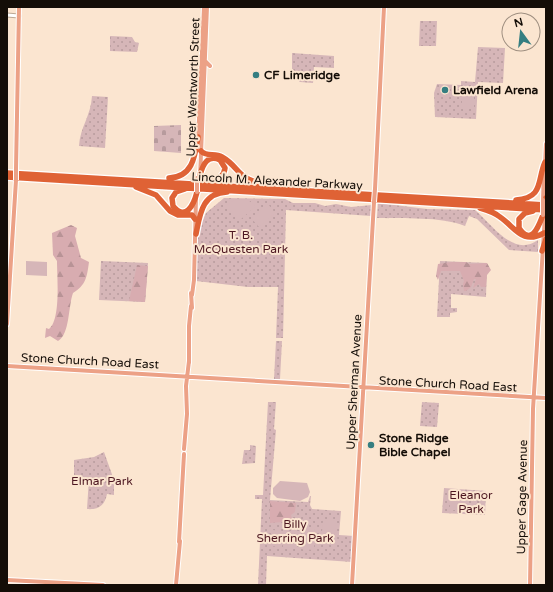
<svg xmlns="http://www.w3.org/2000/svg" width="553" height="592" viewBox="0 0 553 592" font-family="'Varela Round',sans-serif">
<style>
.grass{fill:url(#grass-dots)}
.forest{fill:url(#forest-firs)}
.cemetery{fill:url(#cemetery-stones)}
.pitch{fill:#d6b6b8}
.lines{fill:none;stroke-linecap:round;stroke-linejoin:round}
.stream{stroke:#9aa480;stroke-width:1}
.minor-casing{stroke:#bca794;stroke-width:5}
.major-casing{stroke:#fff;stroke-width:6}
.highway-casing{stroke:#fff;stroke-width:8}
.minor{stroke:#fff;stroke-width:3}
.major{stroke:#eca186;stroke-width:4}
.highway{stroke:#df6235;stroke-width:5.5}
.major-bridge-casing{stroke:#fff;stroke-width:6;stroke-linecap:butt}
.major-bridge{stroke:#eca186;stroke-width:4}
.poi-dot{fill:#357e81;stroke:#fbe5d0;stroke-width:1.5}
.labels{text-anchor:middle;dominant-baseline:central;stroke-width:4;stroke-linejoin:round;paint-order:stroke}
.poi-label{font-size:12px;font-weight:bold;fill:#140d07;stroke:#fbe5d0;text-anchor:start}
.street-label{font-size:12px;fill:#140d07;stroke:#fbe5d0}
.park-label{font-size:12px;fill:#4d1721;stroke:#fbe5d0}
</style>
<defs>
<pattern id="grass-dots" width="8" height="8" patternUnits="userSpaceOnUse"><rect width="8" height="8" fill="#d6b6b8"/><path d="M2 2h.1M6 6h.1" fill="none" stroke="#b79b9d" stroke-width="1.8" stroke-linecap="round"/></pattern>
<pattern id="forest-firs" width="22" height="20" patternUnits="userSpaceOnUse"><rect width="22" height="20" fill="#d8acb0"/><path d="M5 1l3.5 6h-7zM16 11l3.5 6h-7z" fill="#b89396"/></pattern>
<pattern id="cemetery-stones" width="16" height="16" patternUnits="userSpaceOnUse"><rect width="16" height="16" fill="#d6b6b8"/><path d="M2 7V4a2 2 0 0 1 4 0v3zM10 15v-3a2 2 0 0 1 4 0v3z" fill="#b79b9d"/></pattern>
</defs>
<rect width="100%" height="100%" fill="#fbe5d0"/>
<path class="grass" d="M420,21H437L436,46H419Z
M110,36L132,37L135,42L139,43L137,52L110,51Z
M478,47L505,48L503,83L478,82L476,119L435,117L434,93L437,84L461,85V81L475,82Z
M292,53L334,56V68L314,67L313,83L300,82L292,75Z
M92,96L108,97L105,148L79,146C80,127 91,116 92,96Z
M224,198L285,199L293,203H315L325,206L336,204L351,207L372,205L371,216L286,210L283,338H276L278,287H248L196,281L197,237L199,222H202L206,213Z
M378,203L427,209L475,210C492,224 513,258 538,240V252L509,250L477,219L469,216L465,226C440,216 404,219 377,218Z
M101,261L148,263L145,302L99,300Z
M440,261L487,263L486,297L451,294V308H457V312L450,313V317H437Z
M276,341H282L280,379H274Z
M268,402H276L274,429L276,430L270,500L308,502L310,496H311L310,505L312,509L341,511L339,535L354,536L352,562L267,556L266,585H258L262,499H255V495H263Z
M422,402L439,403L437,427L420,426Z
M250,445L256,446L255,463L242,464L244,450H250Z
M104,452L114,480V495L107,494C105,505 99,510 87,509L89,478L74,477V460L94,457Z
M444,488L486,491L485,515L442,513Z"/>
<path class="forest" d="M71,225L77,228L75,236L81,258L89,262C87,277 86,285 73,293C68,307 70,334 58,341L50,336L45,338L46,328L49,329C61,320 57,276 57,261L53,255L52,233Z
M452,262H466L469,264L487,263L491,270L487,275L486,287H481L479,284L473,288L476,279H474L471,287L466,291H464L463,284L464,281L460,271H441L438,280L436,276L438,264Z
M137,265L148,266L145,302L129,301Z
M270,501L296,503L295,512L291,515L292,519H295L296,521L270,523Z"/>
<path class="cemetery" d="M181,125V153L154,151V126Z"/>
<path class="pitch" d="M462,92H474V109H462Z
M238,199L248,200L256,206L240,220L226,206L234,200Z
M268,204L275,213L259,227L251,218Z
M26,261L47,262V276L26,275Z
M280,481L307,483L310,492L308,497L300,501L277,498L273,494V488Z
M450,494L461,497L465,502V510H450Z
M323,520L336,521L334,544H321Z
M302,528H315L314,550L301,549Z
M272,530L283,531L282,547L271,546Z
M284,531L295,532L293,548L283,547Z"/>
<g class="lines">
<path class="stream" d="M31,585V584"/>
<defs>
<path id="minor" d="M7,15L19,16"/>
<path id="major" d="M205,61L210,66
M198,140L204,7
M545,164L546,144
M16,169L19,7
M200,178L207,7
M375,189L384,7
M543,200L544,170
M191,293L192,308
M192,295L194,280L196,198
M7,324L16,180
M189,363V326L191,306
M7,366L546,398
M184,449L187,414L186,386L189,361
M179,542L184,454
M7,580L103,585
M176,585L180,541
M352,585L374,202
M530,585L533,409L545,215"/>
<path id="highway" d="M201,151C206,157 215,153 222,157C240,167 236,179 264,184
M7,173L546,205
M200,175C203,164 208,154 220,160L225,168C224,177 218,180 210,181
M7,177L546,210
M169,178C193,177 195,156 198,137
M136,187L156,195L170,211L178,215H192L195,219
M185,189L176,192L172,198L173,206C186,222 194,204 197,192
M516,200C544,198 537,180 545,162
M546,200V198
M480,208C487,210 494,212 500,217C516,228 522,245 544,233
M533,211L525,213L519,219V228C532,247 539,225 543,215
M196,234C200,214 202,193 227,192
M542,251L546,239"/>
</defs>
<use href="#minor" class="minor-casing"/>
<use href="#major" class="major-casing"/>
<use href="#highway" class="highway-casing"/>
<use href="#minor" class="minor"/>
<use href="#major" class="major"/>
<use href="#highway" class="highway"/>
<defs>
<path id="major-bridge" d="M16,180V169
M197,192V178
M374,202L375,189
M543,215V200"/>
</defs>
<use href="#major-bridge" class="major-bridge-casing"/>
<use href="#major-bridge" class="major-bridge"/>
</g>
<g class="poi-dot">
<circle cx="256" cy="75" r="4"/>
<circle cx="445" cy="90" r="4"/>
<circle cx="371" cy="445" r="4"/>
</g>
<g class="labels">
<g class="poi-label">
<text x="264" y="75">CF Limeridge</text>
<text x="453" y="90">Lawfield Arena</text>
<text x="379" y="438">Stone Ridge<tspan x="379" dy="14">Bible Chapel</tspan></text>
</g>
<g class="street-label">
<text transform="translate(193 87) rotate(-88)">Upper Wentworth Street</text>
<text transform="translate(277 181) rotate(3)">Lincoln M. Alexander Parkway</text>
<text transform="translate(90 361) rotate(3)">Stone Church Road East</text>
<text transform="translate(354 382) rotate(-87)">Upper Sherman Avenue</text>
<text transform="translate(448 384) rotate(3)">Stone Church Road East</text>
<text transform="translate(522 497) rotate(-89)">Upper Gage Avenue</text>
</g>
<g class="park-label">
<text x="241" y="235">T. B.<tspan x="241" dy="14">McQuesten Park</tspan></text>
<text x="102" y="481">Elmar Park</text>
<text x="471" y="495">Eleanor<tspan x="471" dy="14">Park</tspan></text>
<text x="295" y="524">Billy<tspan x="295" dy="14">Sherring Park</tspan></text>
</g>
</g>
<rect width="553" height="592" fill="none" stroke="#140d07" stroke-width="16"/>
<g transform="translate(521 32) rotate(345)"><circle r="19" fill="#fbe5d0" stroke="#9f8f80"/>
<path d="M0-3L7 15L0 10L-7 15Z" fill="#357e81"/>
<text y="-6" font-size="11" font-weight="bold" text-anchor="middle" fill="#140d07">N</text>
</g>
</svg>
